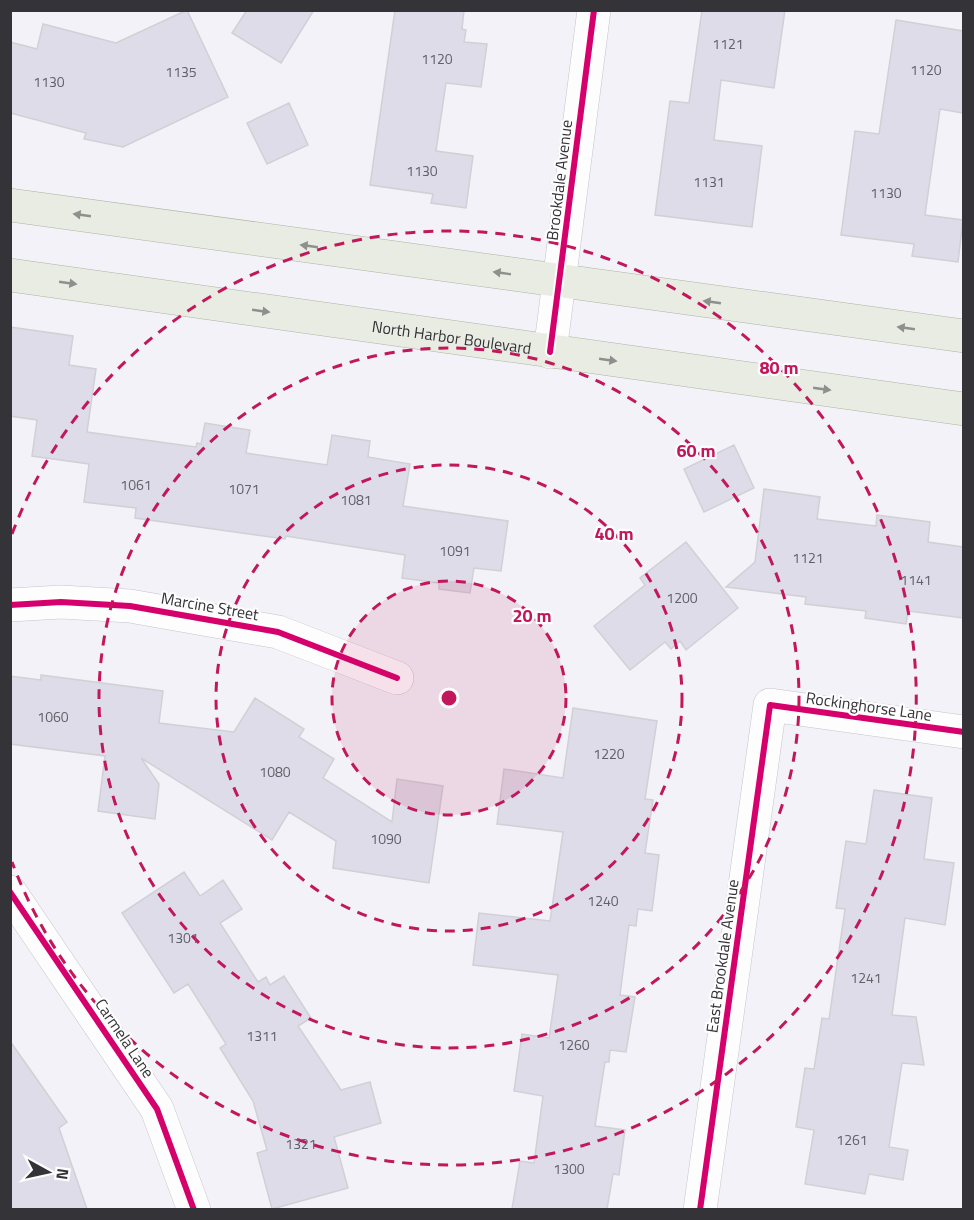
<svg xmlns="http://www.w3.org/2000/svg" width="974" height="1220" viewBox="0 0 974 1220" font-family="'Titillium Web',sans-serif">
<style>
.building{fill:#dddce8;stroke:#d0d0d5;stroke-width:1.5}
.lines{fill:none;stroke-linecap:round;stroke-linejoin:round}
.minor-casing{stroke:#c5c5ca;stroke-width:34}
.primary-casing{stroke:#aeb4a5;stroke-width:34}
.minor{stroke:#fdfdfe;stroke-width:33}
.primary{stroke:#e9ece2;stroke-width:33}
.cycleway-casing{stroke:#fdfdfd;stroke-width:10}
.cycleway{stroke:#d6006c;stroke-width:6}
.oneway{fill:#8e908d}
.ring{fill:none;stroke:#c2185b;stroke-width:3;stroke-dasharray:10 8}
.labels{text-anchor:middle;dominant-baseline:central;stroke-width:4.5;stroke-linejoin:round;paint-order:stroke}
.number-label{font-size:14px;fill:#606067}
.street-label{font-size:16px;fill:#333338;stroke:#fdfdfd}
.centre{fill:#c2185b;stroke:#fdfdfd;stroke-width:3}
.ring-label{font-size:18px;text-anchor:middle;font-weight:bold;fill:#c2185b;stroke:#fdfdfd;stroke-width:4.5;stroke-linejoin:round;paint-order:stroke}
</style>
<rect width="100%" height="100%" fill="#f2f2f8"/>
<path class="building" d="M187,10L228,97L123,147L84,139L86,133L10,113V42L37,49L43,24L116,43Z
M247,10H314L281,63L232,33Z
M395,10H464L462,29L466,30L464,42L487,44L481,87L446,83L436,151L473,156L466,208L431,203L433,194L370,185Z
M702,10H785L774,88L721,80L714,140L762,146L752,227L655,215L670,101L689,103Z
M896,20L963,31V113L940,109L925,215L963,220L958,262L912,256L914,244L841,235L855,131L879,134Z
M289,103L308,145L267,164L247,123Z
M10,327L73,336L69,365L96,369L87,432L196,447L197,443L201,444L205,423L250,430L246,453L327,465L332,435L370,441L368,457L410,464L403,506L508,521L501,571L474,568L470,593L439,589V583L402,578L405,555L286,536L285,539L135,518L136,508L84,502L89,464L32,456L37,420L10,416Z
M734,445L754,488L704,512L684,469Z
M764,489L820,497L817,519L876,526L877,515L930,522L928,542L963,547V618L908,611L906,624L865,618L866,611L805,604L806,597L726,587L755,562Z
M686,542L738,608L686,650L680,641L671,649L665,642L630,670L594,626L645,585L640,578Z
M41,675L163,691L159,723L234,732L255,698L304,729L299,737L334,759L323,778L392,822L397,779L443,786L429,883L333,868L336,841L289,812L272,840L141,758L159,784L155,819L98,811L105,756L10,744V676L41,680Z
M573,708L657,721L645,799L653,800L645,853L659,855L652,911L638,909L636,926L629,925L620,995L635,997L626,1052L610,1050L609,1062H605L595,1126L625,1130L619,1175L613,1174L607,1209H512L520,1161L534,1163L543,1096L514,1091L522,1034L549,1038L558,975L473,965L479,913L550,921L563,832L497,824L504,769L563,778Z
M874,790L932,798L924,859L954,863L945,925L905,918L892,1015L916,1017L924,1065L902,1063L889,1147L908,1150L903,1180L869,1174L865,1194L805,1184L814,1130L796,1127L805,1068L814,1069L822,1018L829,1019L845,909L836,908L846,841L866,844Z
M184,872L200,896L223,880L242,909L220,923L258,982L266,977L270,985L284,976L311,1018L298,1026L341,1090L370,1082L381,1123L334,1137L348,1188L272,1209L257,1153L267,1150L253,1101L220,1048L226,1044L188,984L174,993L122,913Z
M10,1041L67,1122L59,1128L87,1209H10Z"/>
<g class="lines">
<defs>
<path id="minor" d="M550,352L594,10
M10,605L61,602L130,606L278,632L397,678
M10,892L157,1109L194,1210
M700,1210L770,705L964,732"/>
<g id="primary">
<path d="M10,205L964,336"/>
<path id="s1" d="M10,275L964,409"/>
</g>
</defs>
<use href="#minor" class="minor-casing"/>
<use href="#primary" class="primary-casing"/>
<use href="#minor" class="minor"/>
<use href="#primary" class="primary"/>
<defs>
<path id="cycleway" d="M550,352L594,10
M10,605L61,602L130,606L278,632L397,678
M10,892L157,1109L194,1210
M700,1210L770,705L964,732"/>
</defs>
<use href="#cycleway" class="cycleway-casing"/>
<use href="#cycleway" class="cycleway"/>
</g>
<defs><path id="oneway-solid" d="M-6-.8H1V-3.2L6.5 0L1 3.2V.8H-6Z" transform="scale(1.5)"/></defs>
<g class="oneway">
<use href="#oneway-solid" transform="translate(82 215) rotate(-172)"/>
<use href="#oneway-solid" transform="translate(309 246) rotate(-172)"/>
<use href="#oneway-solid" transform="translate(502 273) rotate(-172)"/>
<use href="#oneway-solid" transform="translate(68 283) rotate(8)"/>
<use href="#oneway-solid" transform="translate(712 302) rotate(-172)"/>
<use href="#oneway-solid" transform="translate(261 311) rotate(8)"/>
<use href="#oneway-solid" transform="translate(906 328) rotate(-172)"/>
<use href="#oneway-solid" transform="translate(608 360) rotate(8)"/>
<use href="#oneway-solid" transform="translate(822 389) rotate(8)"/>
</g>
<circle cx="449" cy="698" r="117" fill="#c2185b" fill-opacity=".12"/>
<g class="ring">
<circle cx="449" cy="698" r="117"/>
<circle cx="449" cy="698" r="233"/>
<circle cx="449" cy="698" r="350"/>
<path d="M12 534A467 467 0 1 1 12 862"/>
</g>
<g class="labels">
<g class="number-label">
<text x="728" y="43">1121</text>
<text x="437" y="58">1120</text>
<text x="926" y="69">1120</text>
<text x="181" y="71">1135</text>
<text x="49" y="81">1130</text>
<text x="422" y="170">1130</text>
<text x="709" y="181">1131</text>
<text x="886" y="192">1130</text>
<text x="136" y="484">1061</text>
<text x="244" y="488">1071</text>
<text x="356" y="499">1081</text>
<text x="455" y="550">1091</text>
<text x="808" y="557">1121</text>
<text x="916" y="579">1141</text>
<text x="682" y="597">1200</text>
<text x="53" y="716">1060</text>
<text x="609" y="753">1220</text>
<text x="275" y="771">1080</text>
<text x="386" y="838">1090</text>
<text x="603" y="900">1240</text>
<text x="183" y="937">1301</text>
<text x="866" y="977">1241</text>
<text x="262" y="1035">1311</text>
<text x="574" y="1044">1260</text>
<text x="852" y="1139">1261</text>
<text x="301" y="1143">1321</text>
<text x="569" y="1168">1300</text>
</g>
<g class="street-label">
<text transform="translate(559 180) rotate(-83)">Brookdale Avenue</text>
<text stroke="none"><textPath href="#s1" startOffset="446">North Harbor Boulevard</textPath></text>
<text transform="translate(210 606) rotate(10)">Marcine Street</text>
<text transform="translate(869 706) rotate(8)">Rockinghorse Lane</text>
<text transform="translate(722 956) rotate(-82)">East Brookdale Avenue</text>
<text transform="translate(125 1038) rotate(56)">Carmela Lane</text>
</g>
</g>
<circle cx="449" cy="698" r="9" class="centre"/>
<g class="ring-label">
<text x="779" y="374">80 m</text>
<text x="696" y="457">60 m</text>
<text x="614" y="540">40 m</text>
<text x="532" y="622">20 m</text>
</g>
<rect width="974" height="1220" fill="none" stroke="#333338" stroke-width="24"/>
<g transform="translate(48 1172) rotate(98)" stroke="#fdfdfd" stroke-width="4.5" paint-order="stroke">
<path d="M0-4.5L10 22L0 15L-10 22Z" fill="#333338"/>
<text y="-9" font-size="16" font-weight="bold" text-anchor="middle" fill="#333338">N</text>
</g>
</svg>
